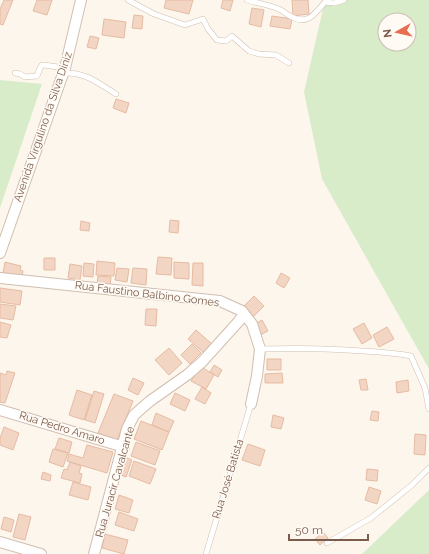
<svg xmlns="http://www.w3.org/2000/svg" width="429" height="554" viewBox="0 0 429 554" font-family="Raleway,sans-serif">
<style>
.green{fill:#d8ecc9;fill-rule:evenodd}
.building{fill:#f3d5c3;stroke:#e6bba3}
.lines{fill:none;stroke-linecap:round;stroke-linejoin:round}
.service-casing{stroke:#d1beb0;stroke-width:6}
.minor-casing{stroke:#d1beb0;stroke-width:12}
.service{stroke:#fff;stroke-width:5}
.minor{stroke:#fff;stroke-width:10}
.labels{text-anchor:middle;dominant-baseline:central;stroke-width:3;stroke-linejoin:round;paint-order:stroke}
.street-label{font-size:11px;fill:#7a5c4d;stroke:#fffaf3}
</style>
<rect width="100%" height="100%" fill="#fdf6ec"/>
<path class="green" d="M325,0H429V369L322,179L304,92ZM385,20H409V44H385Z
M0,80L42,84L0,208Z
M429,490V554H362Z"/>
<path class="building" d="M4,0H13L3,25L0,24V9Z
M37,0H52L47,15L33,11Z
M166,0H193L189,14L164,8Z
M223,0H233L230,11L221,8Z
M292,0H308L309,14L293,16Z
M252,8L264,10L261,27L249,24Z
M134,15L143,16L142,29L132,28Z
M272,16L292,19L290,29L270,26Z
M104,19L126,22L124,38L102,35Z
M90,36L99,38L96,49L87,47Z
M116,99L129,103L126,113L113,108Z
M170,220L179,221L178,233L169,232Z
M81,221L90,223L89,231L80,230Z
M158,257L172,258L171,275L156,274Z
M44,258H55V270H44Z
M97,261L115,263L114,276L96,275Z
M5,262L21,266L20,270L23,271L22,277L3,273Z
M174,262L189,263V279L174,278Z
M84,263L94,264L93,277L83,276Z
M193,263H203V286L192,285Z
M70,264L82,266L80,280L68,278Z
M117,268L129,269L127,282L115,280Z
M133,268L147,269L146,285L131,283Z
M281,273L290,278L284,288L276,283Z
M98,276L111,277L110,286L97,285Z
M0,288L22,291L20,305L0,302Z
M254,296L264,306L253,317L243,307Z
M0,304L16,306L13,320L0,318Z
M146,309H157L156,326L145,325Z
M262,320L268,331L260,335L255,324Z
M0,322L11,325L7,338L0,337Z
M364,323L372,338L362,344L353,329Z
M387,327L394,339L379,347L373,335Z
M196,330L213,345L205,354L188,339Z
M192,344L201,353L190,364L181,355Z
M169,348L182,363L169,375L155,360Z
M267,359H281V370H267Z
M214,365L222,370L218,377L210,372Z
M200,366L214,375L206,389L191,381Z
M7,371L15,373L5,403L0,402V373L6,375Z
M282,373L283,383H265V374Z
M133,378L144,383L138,395L128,390Z
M366,379L368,390H361L359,380Z
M408,380L409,391L397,393L396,382Z
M202,387L211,393L205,404L195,399Z
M77,390L92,395L84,420L69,415Z
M94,391L104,394L95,423L85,420Z
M175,393L190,400L185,411L170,404Z
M114,394L133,401L117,440L98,433Z
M372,411L379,412L378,421L370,420Z
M156,413L174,421L169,432L152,425Z
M273,415L284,418L281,429L271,427Z
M141,421L169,432L162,450L134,439Z
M4,427L19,433L13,450L0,445V438Z
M415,434L426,435L425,455L414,454Z
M59,438L72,442L69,453L55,449Z
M136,442L160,451L155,465L131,456Z
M248,444L265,450L260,466L242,460Z
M87,445L113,452L107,473L67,461L69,454L83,458Z
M53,449L68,453L63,467L49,462Z
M125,457L132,460L126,477L118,474Z
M134,461L156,469L150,484L129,476Z
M70,462L81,466L79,473L82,474L80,483L61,478L64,469L67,470Z
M367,469L378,470L377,481L366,480Z
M43,472L51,475L50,481L41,479Z
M73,482L91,487L88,500L69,495Z
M369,487L381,491L377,504L365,500Z
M119,495L133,500L129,513L115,509Z
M119,512L138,519L134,531L115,525Z
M19,514L31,517L25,540L13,537Z
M4,517L14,520L11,532L1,529Z
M323,532L328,538L320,545L315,539Z
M105,534L128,540L124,554L102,548Z"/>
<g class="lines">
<defs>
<path id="service" d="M128,0L154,14L185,25L203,19L208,29L217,40L226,41L232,36L249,51L259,54L276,55L289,63
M247,0C257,3 269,5 279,9C283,11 286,14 290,16C307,26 314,15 325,2L334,3L344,0
M15,73L20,74L25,77L37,76L40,68L42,65H44L65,68
M63,73C86,72 98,83 116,94
M260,349C294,348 328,348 362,351C378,352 395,353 411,356L425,388L429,409
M327,543L371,518L412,485L429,468
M206,554L251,404"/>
<path id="minor" d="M0,253L65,68L81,0
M0,278L220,301L242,311L252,324L260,349L257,376L251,404
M0,410L124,447
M0,542L41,554
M94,554L127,429L134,415L150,401L187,375L202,362L239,321L244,314"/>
</defs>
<use href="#service" class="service-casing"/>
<use href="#minor" class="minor-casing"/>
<use href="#service" class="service"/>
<use href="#minor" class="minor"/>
</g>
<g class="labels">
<g class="street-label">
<text transform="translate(43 127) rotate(-71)">Avenida Virgulino da Silva Diniz</text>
<text transform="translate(147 294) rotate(7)">Rua Faustino Balbino Gomes</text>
<text transform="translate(62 428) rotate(17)">Rua Pedro Amaro</text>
<text transform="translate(228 479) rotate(-73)">Rua José Batista</text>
<text transform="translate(115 482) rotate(-74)">Rua Juracir Cavalcante</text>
</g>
</g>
<g transform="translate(397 32) rotate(262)"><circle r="19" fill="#fffaf3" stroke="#cabbb1"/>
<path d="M0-3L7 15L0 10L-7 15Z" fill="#e76f51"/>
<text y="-6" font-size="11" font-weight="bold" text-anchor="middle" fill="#7a5c4d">N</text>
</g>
<path d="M289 534v6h79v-6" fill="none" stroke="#7a5c4d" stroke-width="2"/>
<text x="295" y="534" font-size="12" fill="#7a5c4d" stroke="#fffaf3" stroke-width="3" paint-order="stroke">50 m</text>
</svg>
